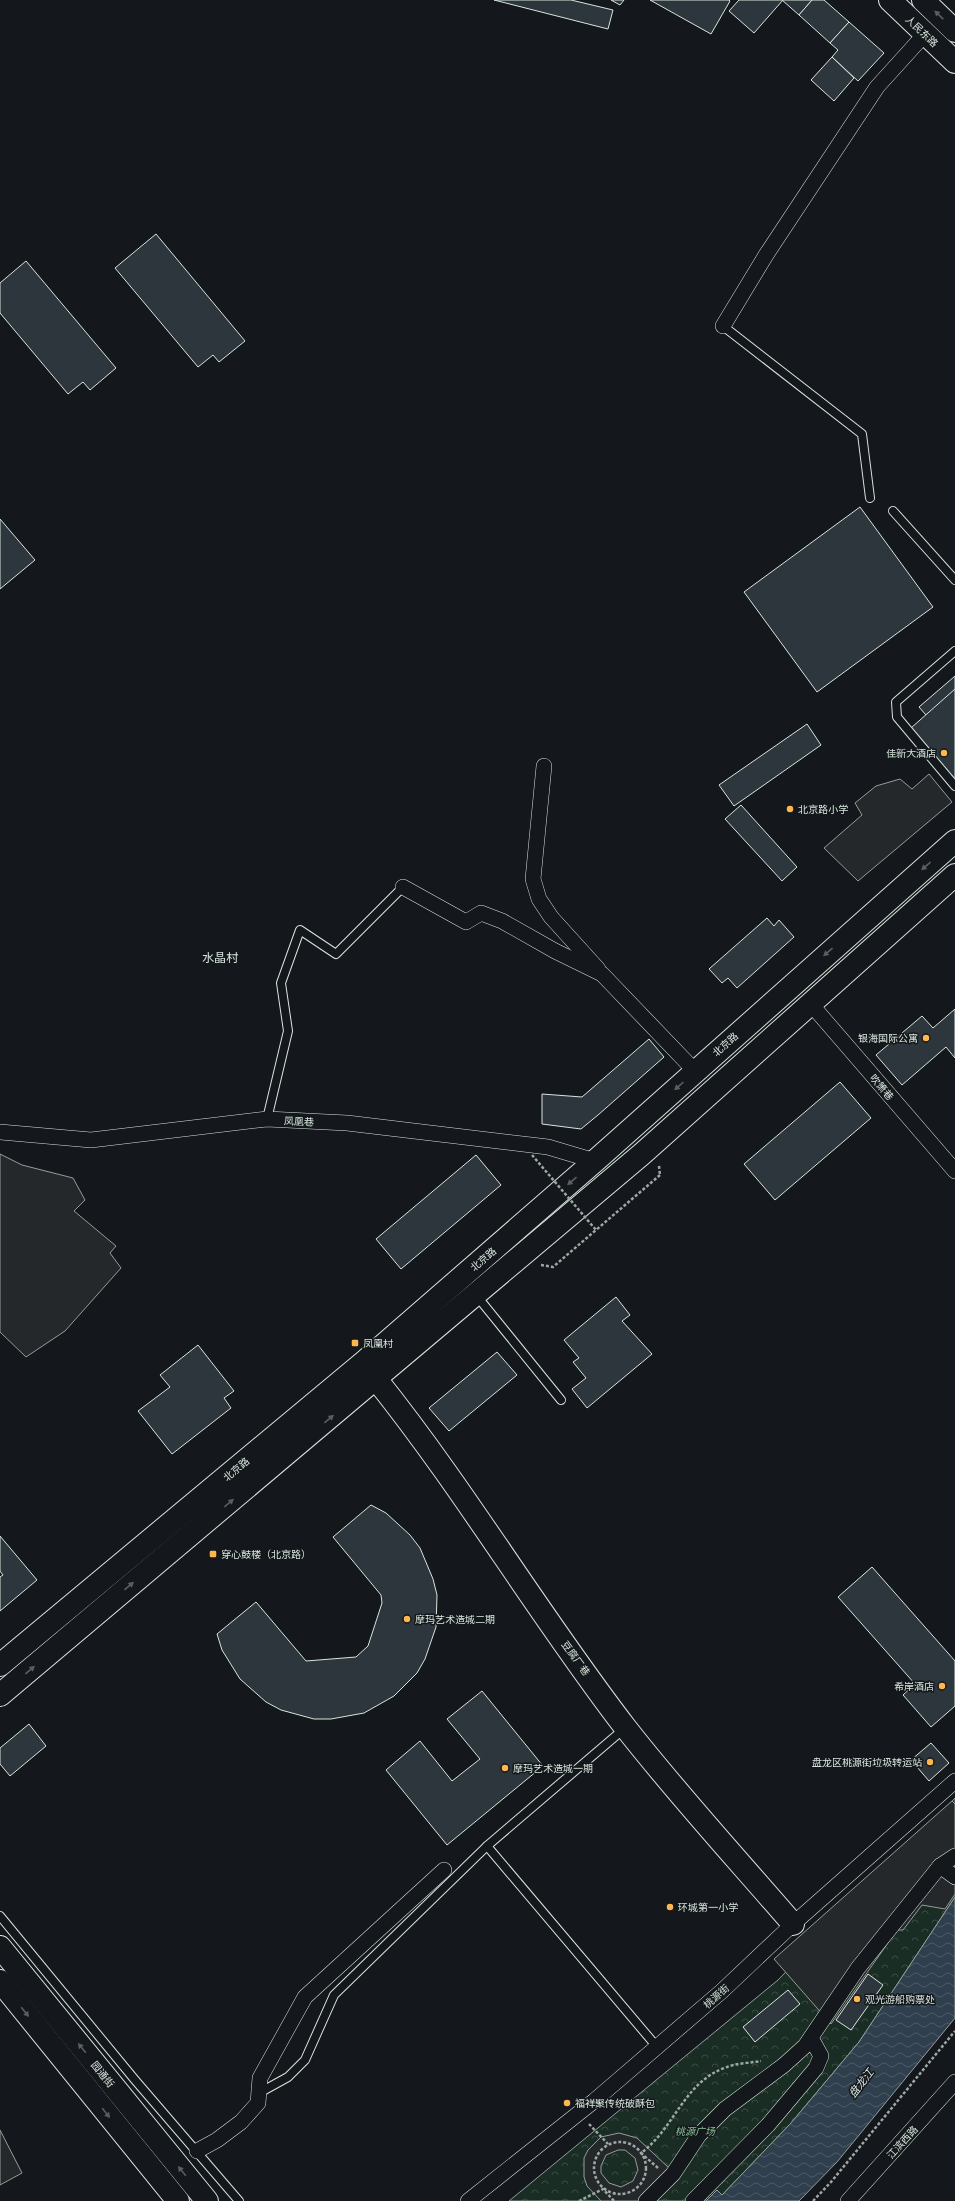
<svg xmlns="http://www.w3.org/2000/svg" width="955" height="2201" viewBox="0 0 955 2201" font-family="'Crimson Pro','Noto Sans SC',serif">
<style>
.forest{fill:url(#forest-crowns);stroke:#939e99}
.parking{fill:#24282b;stroke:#939e99;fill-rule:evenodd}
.water{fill:url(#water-waves);stroke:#939e99}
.building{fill:#2c363c;stroke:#d8e6dc}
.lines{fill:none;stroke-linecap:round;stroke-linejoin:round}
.lane-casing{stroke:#d8e6dc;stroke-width:10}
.street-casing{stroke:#d8e6dc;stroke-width:16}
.secondary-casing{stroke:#d8e6dc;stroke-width:24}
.primary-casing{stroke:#d8e6dc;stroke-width:24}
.path{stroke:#9da8a2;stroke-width:2.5;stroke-dasharray:3 2;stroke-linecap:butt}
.lane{stroke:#14181c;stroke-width:8}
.street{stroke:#14181c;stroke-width:15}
.secondary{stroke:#14181c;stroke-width:22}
.primary{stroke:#14181c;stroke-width:22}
.path-bridge{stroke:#9da8a2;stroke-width:2.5;stroke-dasharray:3 2;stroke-linecap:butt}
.oneway{fill:#59605f}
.poi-dot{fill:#ffb74d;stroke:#14181c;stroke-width:1.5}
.labels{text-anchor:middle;stroke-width:3;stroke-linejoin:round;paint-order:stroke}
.street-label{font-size:10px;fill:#d8e6dc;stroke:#14181c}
.poi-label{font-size:10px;fill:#d8e6dc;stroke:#14181c;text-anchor:start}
.park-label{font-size:10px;font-style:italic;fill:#8ac095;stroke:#14181c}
.water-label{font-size:11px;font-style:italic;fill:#d8e6dc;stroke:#14181c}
.quarter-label{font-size:12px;fill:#d8e6dc;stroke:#14181c}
</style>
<defs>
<pattern id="forest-crowns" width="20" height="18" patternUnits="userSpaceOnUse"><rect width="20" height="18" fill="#1a2d24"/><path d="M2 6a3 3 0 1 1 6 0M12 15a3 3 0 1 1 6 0" fill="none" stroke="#3b4b43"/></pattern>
<pattern id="water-waves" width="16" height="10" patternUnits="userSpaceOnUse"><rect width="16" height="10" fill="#2f3f4d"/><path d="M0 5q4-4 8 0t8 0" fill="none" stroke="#4c5b66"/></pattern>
</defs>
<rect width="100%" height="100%" fill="#14181c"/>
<polygon class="forest" points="955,1798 955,1897 859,2042 791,2123 722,2195 717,2190 706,2201 509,2201 778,1980"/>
<g class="parking">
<polygon points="929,774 952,802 858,881 824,848 862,815 855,803 876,786 900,779 912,789"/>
<polygon points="0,1154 22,1165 73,1178 85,1200 74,1211 116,1246 110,1253 121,1268 65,1331 26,1357 0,1332"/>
<polygon points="952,1801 955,1804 955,1894 945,1909 922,1905 903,1930 897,1930 831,2024 774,1959"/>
<polygon points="0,2130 22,2173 0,2185"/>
<path d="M619 2133 637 2138 670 2169 639 2201H601L587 2186 584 2177V2158L588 2150 601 2137ZM618 2150H625L635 2158 638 2170 633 2181 621 2187 609 2183 601 2173V2166L606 2155Z"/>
</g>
<polygon class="water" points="955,1897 955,2018 837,2162 799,2201 706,2201 717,2190 722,2195 791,2123 859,2042"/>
<g class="building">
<polygon points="494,0 571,0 613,10 608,29"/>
<polygon points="611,0 624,0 620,5"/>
<polygon points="650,0 729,0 730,1 711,34"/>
<polygon points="739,0 783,0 754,33 729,11"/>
<polygon points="782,0 812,0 799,15"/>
<polygon points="812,0 824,0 849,22 830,43 799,15"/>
<polygon points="849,22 884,53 858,81 832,57 838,50 830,43"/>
<polygon points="832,57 854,78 834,101 811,80"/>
<polygon points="156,234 245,341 219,362 213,355 198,367 115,268"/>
<polygon points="26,261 116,368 90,390 83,382 68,394 0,313 0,283"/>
<polygon points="860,507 933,607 817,692 744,592"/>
<polygon points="0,519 35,560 0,589"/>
<polygon points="955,676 955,745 953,746 919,707"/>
<polygon points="955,689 955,779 911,728"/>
<polygon points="807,724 821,745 734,806 719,785"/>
<polygon points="741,805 797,867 782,881 725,819"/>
<polygon points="767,918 774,926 779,920 794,937 737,988 728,978 722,983 709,969"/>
<polygon points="955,1009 955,1058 946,1047 902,1085 876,1055 922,1016 933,1028"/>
<polygon points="649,1039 664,1057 598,1115 581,1129 542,1124 542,1094 582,1097"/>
<polygon points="840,1082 871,1118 775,1200 744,1164"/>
<polygon points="476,1155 501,1185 401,1269 376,1239"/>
<polygon points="616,1297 630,1315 622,1321 652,1354 587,1408 572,1389 586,1378 573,1362 579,1358 564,1340"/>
<polygon points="198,1345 234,1391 224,1398 231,1408 172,1454 138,1411 170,1387 160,1375"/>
<polygon points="497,1352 517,1375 449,1431 429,1408"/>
<polygon points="371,1505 386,1513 410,1535 420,1548 433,1579 437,1595 436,1627 425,1659 417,1673 394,1696 364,1713 331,1719 314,1719 281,1710 266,1702 240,1679 222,1650 217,1634 256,1602 306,1661 356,1657 368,1646 382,1603 381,1595 333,1537"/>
<polygon points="0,1536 37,1580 0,1611 0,1577 3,1575 0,1571"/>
<polygon points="872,1567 955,1661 955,1706 931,1727 903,1695 915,1684 838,1597"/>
<polygon points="482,1691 543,1766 447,1845 386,1770 420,1741 452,1781 480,1759 447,1719"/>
<polygon points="29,1724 46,1746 10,1776 0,1764 0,1748"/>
<polygon points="931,1743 949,1763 929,1781 911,1760"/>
<polygon points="868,1974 883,1985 851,2030 836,2020"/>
<polygon points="788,1990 800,2004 755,2042 743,2027"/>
</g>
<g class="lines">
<g class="lane-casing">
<g id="lane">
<polyline points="723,326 862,434 870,498"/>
<polyline points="893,511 955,580"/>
<polyline points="955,651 896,702 897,717 955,786"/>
<polyline points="267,1119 288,1031 281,983 300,930 336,954 403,887"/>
<polyline points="476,1295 561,1400"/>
<polyline points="487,1846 657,2047"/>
<polyline points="0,1916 135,2080 239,2201"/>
<polyline points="259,2093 288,2077 305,2060 334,1995 487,1846 625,1728"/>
</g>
</g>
<g class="street-casing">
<g id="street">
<polyline points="723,326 766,255 877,87 925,34"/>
<polyline points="544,766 533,879 539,899 551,917 598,969"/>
<polyline points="403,887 466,922 481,913 502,921 555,951 602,974 695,1071"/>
<polyline points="810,1003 955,1171"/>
<polyline points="0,1132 91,1140 267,1119 347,1123 548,1147 595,1161"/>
<polyline points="940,1866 955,1877"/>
<polyline points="197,2151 217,2140 241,2122 258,2103 260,2078 305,1997 444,1870"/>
<polyline points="468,2201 594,2101 722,1991 793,1924 955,1781"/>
<polyline points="646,2201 673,2174 699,2135 725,2109 784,2065 805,2046 858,1968 940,1866 955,1856"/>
<polyline points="693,2201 768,2125 816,2068 821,2056 811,2038"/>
<polyline points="848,2201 955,2082"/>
</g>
</g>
<g class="secondary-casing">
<g id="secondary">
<path d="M376 1379C465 1490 538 1614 625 1727 678 1795 737 1859 793 1924"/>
<polyline points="0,1947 207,2201"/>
<polyline points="0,1981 178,2201"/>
</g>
</g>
<g class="primary-casing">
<g id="primary">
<polyline points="890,0 955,62"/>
<polyline points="923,0 955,31"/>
<polyline points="0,1665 364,1362 595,1161 955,841"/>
<polyline points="0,1695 642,1154 955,875"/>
</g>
</g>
<g class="path">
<polyline points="659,1166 660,1175"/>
<polyline points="541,1265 553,1267 596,1230"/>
<polyline points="589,2124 608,2144"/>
<circle cx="620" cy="2168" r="26"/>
<path d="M658 2168 641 2153C675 2128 684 2081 727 2067 737 2063 750 2063 761 2061"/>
<polyline points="579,2201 603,2189 614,2201"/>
<polyline points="813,2201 831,2182 955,2031"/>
</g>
<use href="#lane" class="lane"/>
<use href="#street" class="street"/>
<use href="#secondary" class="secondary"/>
<use href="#primary" class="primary"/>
<polyline class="path-bridge" points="532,1155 596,1230 660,1175"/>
</g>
<defs><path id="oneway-solid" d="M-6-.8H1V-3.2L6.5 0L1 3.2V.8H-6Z"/></defs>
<g class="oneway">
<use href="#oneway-solid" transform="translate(939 15) rotate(-136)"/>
<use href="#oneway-solid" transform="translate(926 866) rotate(139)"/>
<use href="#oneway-solid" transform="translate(828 952) rotate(139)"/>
<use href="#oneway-solid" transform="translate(679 1086) rotate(138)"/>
<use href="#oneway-solid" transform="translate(572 1181) rotate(139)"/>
<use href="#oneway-solid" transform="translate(329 1419) rotate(-40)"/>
<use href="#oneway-solid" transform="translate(229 1503) rotate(-40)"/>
<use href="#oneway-solid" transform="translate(129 1586) rotate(-40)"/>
<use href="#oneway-solid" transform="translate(30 1670) rotate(-40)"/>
<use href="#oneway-solid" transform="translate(25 2012) rotate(51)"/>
<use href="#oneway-solid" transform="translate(82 2048) rotate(-129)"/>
<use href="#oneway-solid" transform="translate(106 2113) rotate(51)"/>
<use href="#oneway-solid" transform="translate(182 2171) rotate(-129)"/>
</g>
<g class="poi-dot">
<circle cx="944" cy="753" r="4"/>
<circle cx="790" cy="809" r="4"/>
<circle cx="926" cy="1038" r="4"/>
<rect x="351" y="1339" width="8" height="8" rx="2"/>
<rect x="209" y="1550" width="8" height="8" rx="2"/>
<circle cx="407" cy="1619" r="4"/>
<circle cx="942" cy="1686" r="4"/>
<circle cx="930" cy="1762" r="4"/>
<circle cx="505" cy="1768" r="4"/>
<circle cx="670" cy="1907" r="4"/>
<circle cx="857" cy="1999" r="4"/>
<circle cx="567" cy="2103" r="4"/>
</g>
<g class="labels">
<g class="street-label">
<text transform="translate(922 31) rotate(44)" y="4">人民东路</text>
<text transform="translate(725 1044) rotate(-42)" y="4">北京路</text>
<text transform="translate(882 1087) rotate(49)" y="4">吹箫巷</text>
<text transform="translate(299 1121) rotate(3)" y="4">凤凰巷</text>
<text transform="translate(483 1259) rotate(-41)" y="4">北京路</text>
<text transform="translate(236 1469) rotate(-40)" y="4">北京路</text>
<text transform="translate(576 1658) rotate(54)" y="4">豆腐厂巷</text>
<text transform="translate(716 1996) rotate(-42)" y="4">桃源街</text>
<text transform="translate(103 2074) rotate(51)" y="4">园通街</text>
<text transform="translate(902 2142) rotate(-48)" y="4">江滨西路</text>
</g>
<g class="poi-label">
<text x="936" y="757" text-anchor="end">佳新大酒店</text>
<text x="798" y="813">北京路小学</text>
<text x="918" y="1042" text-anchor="end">银海国际公寓</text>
<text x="363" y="1347">凤凰村</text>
<text x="221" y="1558">穿心鼓楼（北京路）</text>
<text x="415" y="1623">摩玛艺术造城二期</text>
<text x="934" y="1690" text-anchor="end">希岸酒店</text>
<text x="922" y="1766" text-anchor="end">盘龙区桃源街垃圾转运站</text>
<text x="513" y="1772">摩玛艺术造城一期</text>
<text x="678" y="1911">环城第一小学</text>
<text x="865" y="2003">观光游船购票处</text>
<text x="575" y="2107">福祥聚传统破酥包</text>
</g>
<g class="park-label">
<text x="695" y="2135">桃源广场</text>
</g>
<g class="water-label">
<text transform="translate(861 2083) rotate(-52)" y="4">盘龙江</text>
</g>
<g class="quarter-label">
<text x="220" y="962">水晶村</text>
</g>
</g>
</svg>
